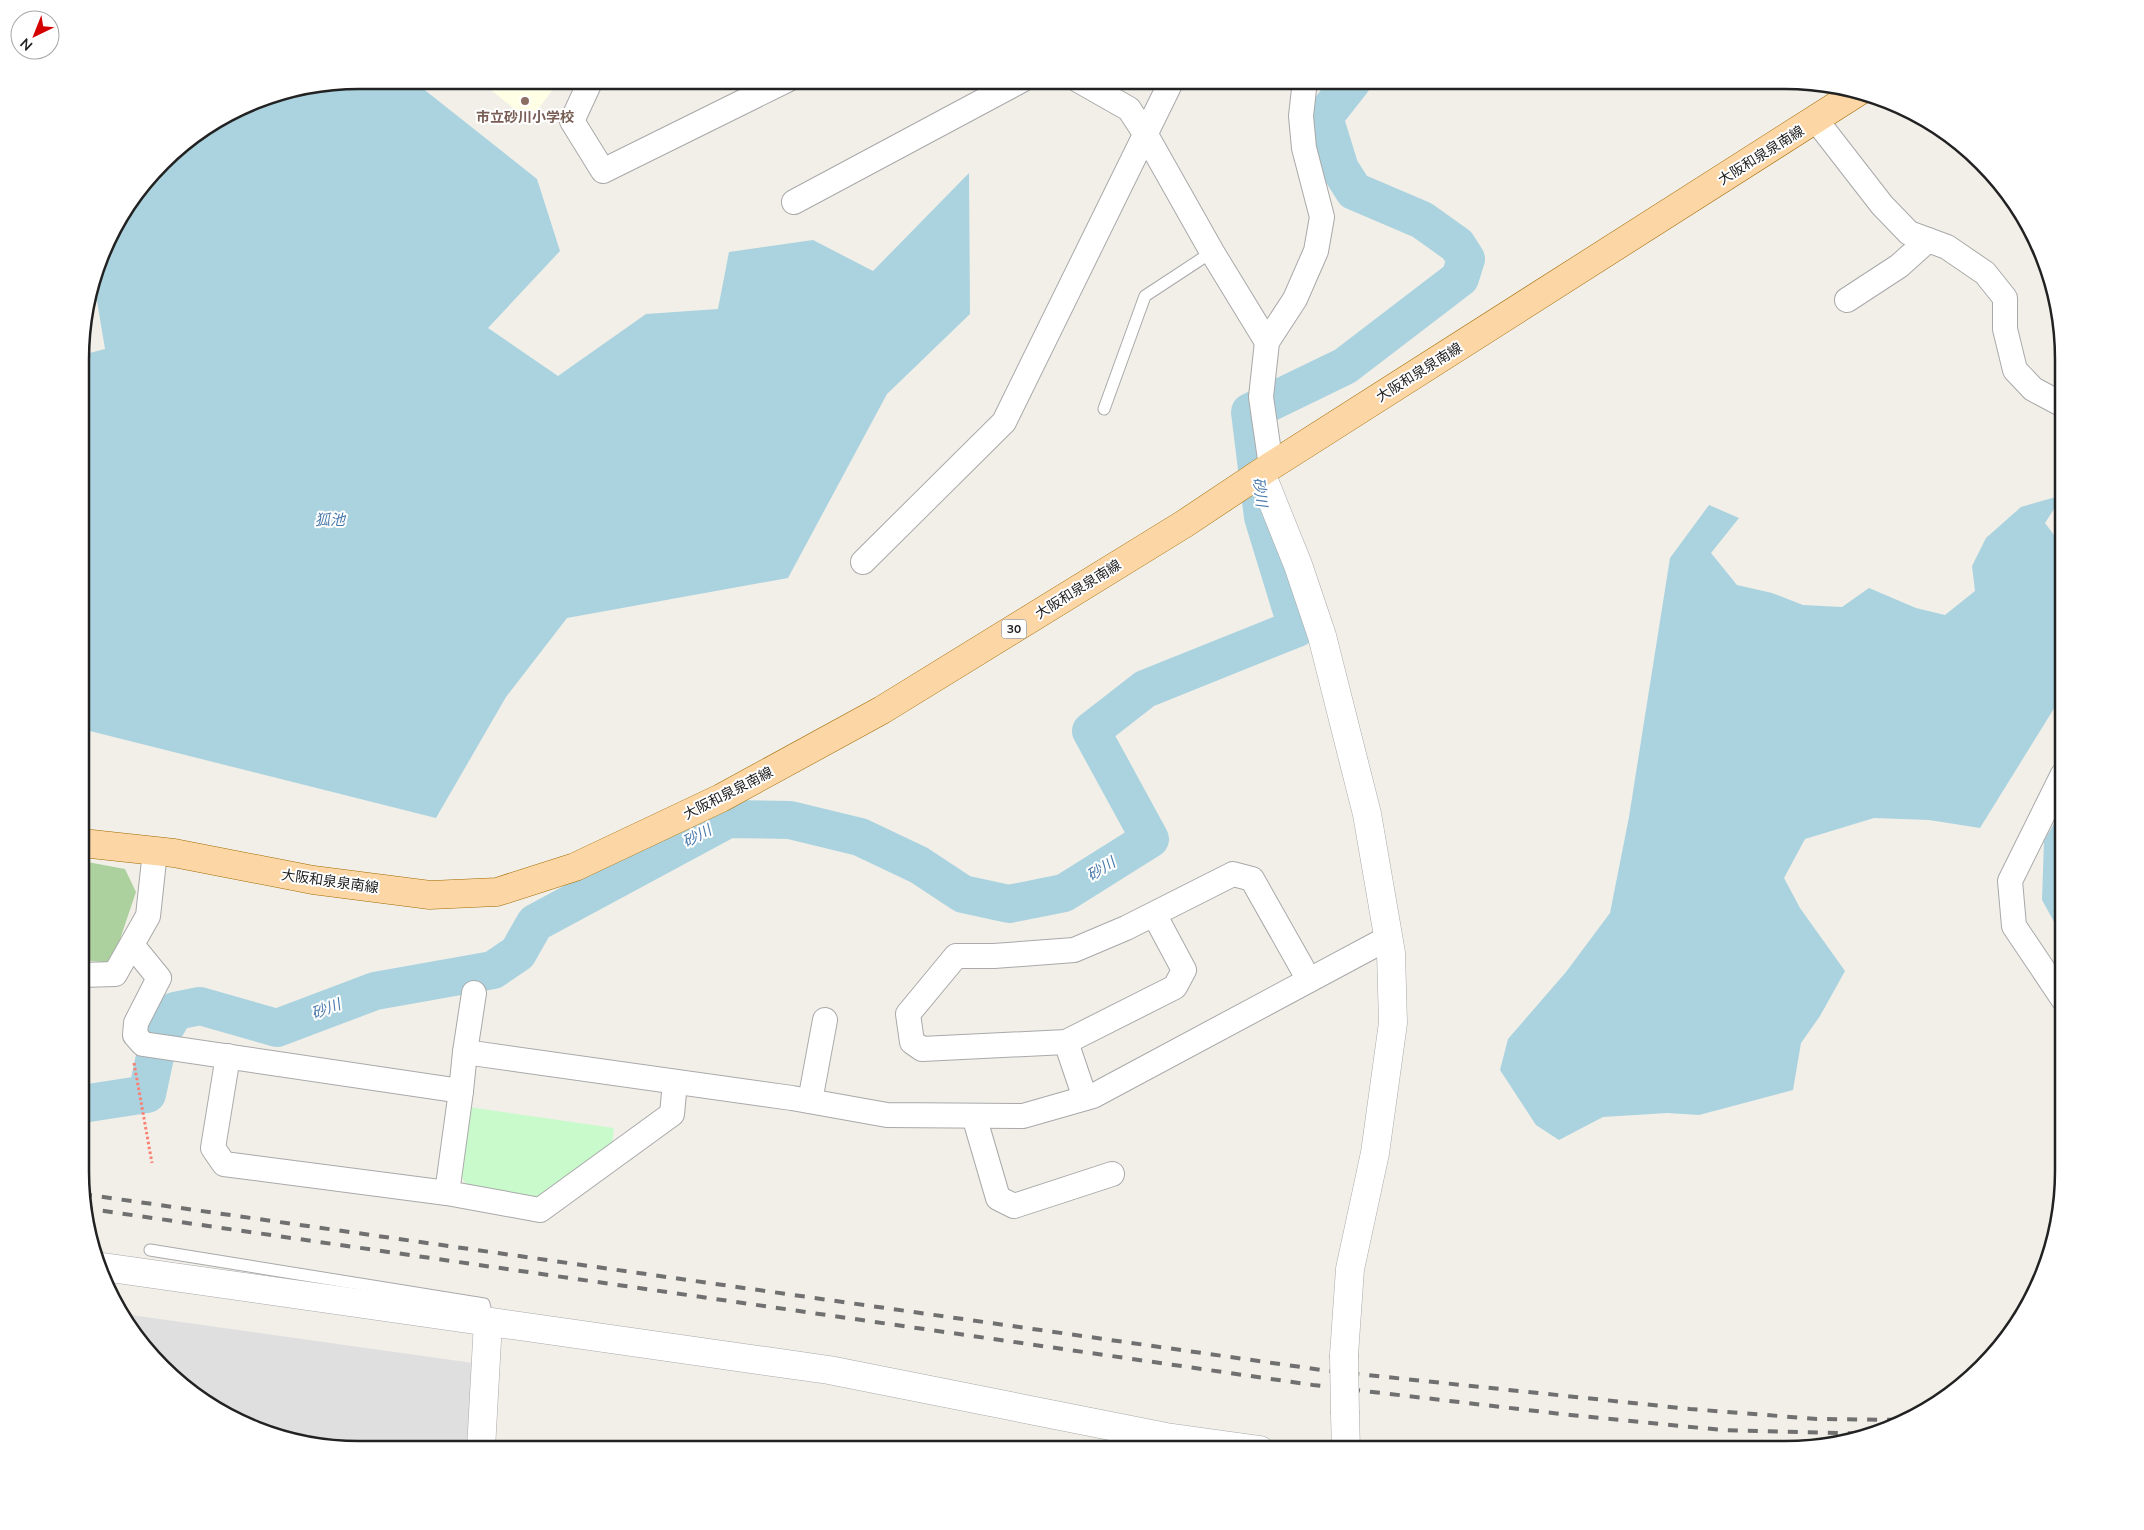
<svg xmlns="http://www.w3.org/2000/svg" width="2144" height="1530" viewBox="0 0 2144 1530" font-family="Mulish,'Noto Sans JP',sans-serif">
<style>
.residential{fill:#e0dfdf}
.education{fill:#ffffe5}
.forest{fill:#add19e}
.park{fill:#c8facc}
.water{fill:#aad3df}
.lines{fill:none;stroke-linecap:round;stroke-linejoin:round}
.river{stroke:#aad3df;stroke-width:38}
.service-casing{stroke:#a9a9a9;stroke-width:13}
.minor-casing{stroke:#a9a9a9;stroke-width:26}
.tertiary-casing{stroke:#a9a9a9;stroke-width:29}
.primary-casing{stroke:#a06b00;stroke-width:29}
.path{stroke:#fa8072;stroke-width:3;stroke-dasharray:2.5 2.5;stroke-linecap:butt}
.service{stroke:#fff;stroke-width:11}
.minor{stroke:#fff;stroke-width:24}
.tertiary{stroke:#fff;stroke-width:28}
.primary{stroke:#fcd6a4;stroke-width:28}
.rail{stroke:#707070;stroke-width:4;stroke-dasharray:10 10;stroke-linecap:butt}
.tertiary-bridge-casing{stroke:#a9a9a9;stroke-width:29;stroke-linecap:butt}
.tertiary-bridge{stroke:#fff;stroke-width:28}
.education-dot{fill:#8d6e63;stroke:#fff;stroke-width:2}
.labels{text-anchor:middle;stroke-width:4;stroke-linejoin:round;paint-order:stroke}
.shield{fill:#fff;stroke:#646464;stroke-width:1}
.shield-label{font-size:12px;font-weight:bold;fill:#222}
.education-label{font-size:14px;font-weight:bold;fill:#785e54;stroke:#fff}
.street-label{font-size:14px;fill:#222;stroke:#fff}
.water-label{font-size:15px;font-style:italic;fill:#4a7aab;stroke:#fff}
.rim{fill:none;stroke:#222;stroke-width:2.5}
</style>
<rect width="100%" height="100%" fill="#f2efe9"/>
<polygon class="residential" points="131,1315 473,1363 470,1449 341,1449 269,1435 189,1392 129,1324"/>
<polygon class="education" points="479,80 560,80 529,121"/>
<polygon class="forest" points="82,861 125,869 136,892 112,963 82,960"/>
<polygon class="park" points="469,1107 614,1128 612,1146 538,1198 468,1187 461,1176"/>
<g class="water">
<polygon points="359,80 412,80 537,179 560,251 488,328 558,376 646,314 718,309 729,252 813,240 873,271 969,173 970,314 887,394 788,578 567,618 506,697 436,818 82,729 82,355 105,349 94,283 109,235 175,149 253,101"/>
<polygon points="2063,495 2045,523 2063,547 2063,694 1980,828 1929,820 1874,818 1805,839 1784,878 1800,908 1845,971 1820,1016 1801,1043 1793,1090 1699,1115 1667,1113 1603,1117 1559,1140 1536,1125 1500,1070 1508,1039 1566,972 1610,913 1629,817 1670,558 1709,505 1739,518 1711,553 1737,585 1772,593 1803,605 1842,607 1869,588 1916,608 1945,615 1975,591 1972,566 1986,538 2021,507"/>
<polygon points="2063,808 2063,938 2042,900 2044,841"/>
</g>
<g class="lines">
<polyline class="river" points="82,1104 147,1094 159,1038 175,1011 200,1006 277,1028 375,991 493,970 518,953 535,923 728,819 790,820 860,837 919,865 963,894 1009,904 1064,893 1150,839 1091,731 1145,689 1297,628 1263,517 1250,412 1345,366 1460,278 1466,259 1457,245 1422,220 1354,191 1340,169 1324,117 1353,80"/>
<g class="service-casing">
<g id="service">
<polyline points="1104,409 1145,296 1212,252"/>
<polyline points="150,1250 484,1304 488,1320"/>
</g>
</g>
<g class="minor-casing">
<g id="minor">
<polyline points="591,80 572,121 603,171 787,80"/>
<polyline points="1078,80 1129,109 1146,135 1212,252 1267,342"/>
<polyline points="1816,120 1882,205 1909,233 1947,247 1985,273 2005,298 2005,329 2015,370 2033,389 2063,405"/>
<polyline points="794,202 1022,80"/>
<polyline points="1847,300 1899,266 1928,240"/>
<polyline points="1271,466 1261,397 1267,342 1295,299 1316,251 1322,217 1304,148 1301,116 1305,80"/>
<polyline points="863,562 1004,422 1172,80"/>
<polyline points="2063,774 2010,881 2014,926 2063,999"/>
<polyline points="1154,914 1184,970 1175,987 1066,1042 922,1049 912,1042 908,1014 956,956 994,956 1074,950 1126,928 1233,874 1252,879 1309,980"/>
<polyline points="132,945 159,978 136,1023 135,1035 143,1044 461,1091 465,1052 792,1098 887,1115 1023,1116 1093,1096 1388,938"/>
<polyline points="82,975 115,974 148,916 155,851"/>
<polyline points="1066,1042 1085,1098"/>
<polyline points="465,1052 474,993"/>
<polyline points="228,1056 213,1148 224,1164 447,1193"/>
<polyline points="461,1091 447,1193 540,1210 672,1114 675,1082"/>
<polyline points="810,1101 825,1020"/>
<polyline points="974,1116 998,1198 1014,1206 1112,1174"/>
</g>
</g>
<g class="tertiary-casing">
<g id="tertiary">
<polyline points="1261,473 1298,565 1322,636 1367,814 1391,953 1393,1023 1375,1153 1350,1269 1344,1355"/>
<polyline points="103,1267 829,1370 1166,1437 1260,1450"/>
<polyline points="1345,1414 1346,1450"/>
<polyline points="481,1449 488,1322"/>
</g>
</g>
<g class="primary-casing">
<polyline id="primary" points="82,843 174,853 313,880 430,895 497,892 575,867 721,798 882,710 1184,524 1271,466 1858,92"/>
</g>
<polyline class="path" points="134,1063 152,1163"/>
<use href="#service" class="service"/>
<use href="#minor" class="minor"/>
<use href="#tertiary" class="tertiary"/>
<use href="#primary" class="primary"/>
<g class="rail">
<polyline points="82,1194 1329,1371 1690,1409 1817,1419 1911,1420"/>
<polyline points="83,1208 1313,1385 1570,1415 1722,1430 1875,1434"/>
</g>
<g class="tertiary-bridge-casing">
<polyline id="tertiary-bridge" points="1344,1355 1345,1414"/>
</g>
<use href="#tertiary-bridge" class="tertiary-bridge"/>
</g>
<circle class="education-dot" cx="525" cy="101" r="5"/>
<g class="labels">
<rect class="shield" x="1001.5" y="619.5" width="25" height="19" rx="4"/>
<g class="shield-label">
<text x="1014" y="633">30</text>
</g>
<g class="education-label">
<text x="525" y="122">市立砂川小学校</text>
</g>
<g class="street-label">
<text transform="translate(1761 155) rotate(-32)" y="5">大阪和泉泉南線</text>
<text transform="translate(1419 372) rotate(-32)" y="5">大阪和泉泉南線</text>
<text transform="translate(1078 589) rotate(-32)" y="5">大阪和泉泉南線</text>
<text transform="translate(728 793) rotate(-27)" y="5">大阪和泉泉南線</text>
<text transform="translate(330 881) rotate(8)" y="5">大阪和泉泉南線</text>
</g>
<g class="water-label">
<text transform="translate(1260 492) rotate(83)" y="5">砂川</text>
<text x="330" y="525">狐池</text>
<text transform="translate(697 836) rotate(-28)" y="5">砂川</text>
<text transform="translate(1101 869) rotate(-32)" y="5">砂川</text>
<text transform="translate(326 1009) rotate(-21)" y="5">砂川</text>
</g>
</g>
<path d="M0 0H2144V1530H0ZM359 89H1785A270 270 0 0 1 2055 359V1171A270 270 0 0 1 1785 1441H359A270 270 0 0 1 89 1171V359A270 270 0 0 1 359 89Z" fill="#fff" fill-rule="evenodd"/>
<path class="rim" d="M359 89H1785A270 270 0 0 1 2055 359V1171A270 270 0 0 1 1785 1441H359A270 270 0 0 1 89 1171V359A270 270 0 0 1 359 89Z"/>
<g transform="translate(35 35) rotate(223)"><circle r="24" fill="#ffffff" stroke="#a7a7a7"/>
<path d="M0-4L9 19L0 12L-9 19Z" fill="#d40000"/>
<text y="-8" font-size="14" font-weight="bold" text-anchor="middle" fill="#222222">N</text>
</g>
</svg>
